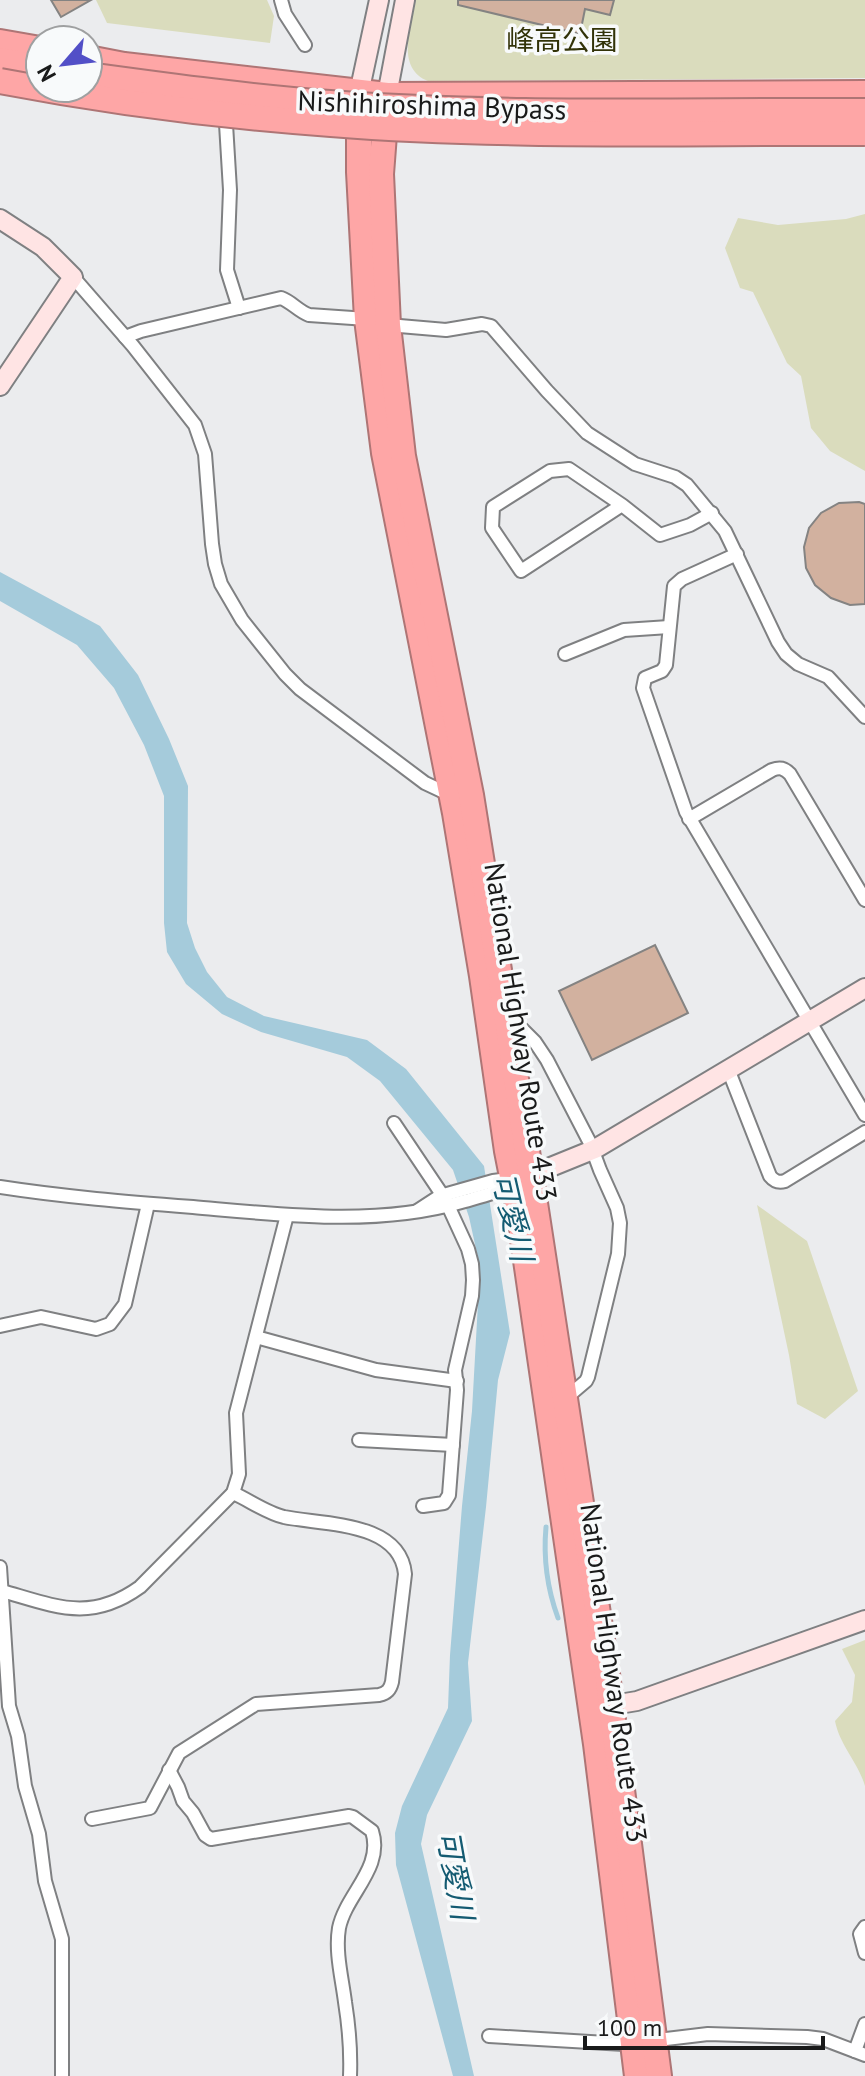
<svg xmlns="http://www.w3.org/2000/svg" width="865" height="2076" viewBox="0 0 865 2076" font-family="'PT Sans','Noto Sans JP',sans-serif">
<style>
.green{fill:#dadcbd}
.water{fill:#a5cbdb}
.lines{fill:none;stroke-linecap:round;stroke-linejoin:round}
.stream{stroke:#a5cbdb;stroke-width:5}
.building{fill:#d2b19f;stroke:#848382;stroke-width:2}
.street-casing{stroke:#7f8082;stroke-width:16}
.secondary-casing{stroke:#7f8082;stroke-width:22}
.highway-casing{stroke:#ae7575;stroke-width:28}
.street{stroke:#fff;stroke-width:12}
.secondary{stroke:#ffe4e4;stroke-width:18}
.highway{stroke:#fea6a6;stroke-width:24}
.highway-bridge-casing{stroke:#ae7575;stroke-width:28;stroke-linecap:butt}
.highway-bridge{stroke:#fea6a6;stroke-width:24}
.labels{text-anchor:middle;stroke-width:7;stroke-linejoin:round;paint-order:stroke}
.park-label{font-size:28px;fill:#323308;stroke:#f8fafb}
.street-label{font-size:28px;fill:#191a1a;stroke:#f8fafb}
.water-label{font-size:30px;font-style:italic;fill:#145b72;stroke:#f8fafb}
</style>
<rect width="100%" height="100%" fill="#ebecee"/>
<g class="green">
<polygon points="96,0 267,0 274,16 270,43 107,23"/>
<path d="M416 0H865V78L428 81C395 68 411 26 416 0Z"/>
<polygon points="865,214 865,471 830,451 811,428 801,376 787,363 753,292 740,288 725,248 738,218 778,225 846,219"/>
<polygon points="757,1205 807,1241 858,1391 825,1419 797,1404 789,1355"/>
<path d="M865 1640V1786C858 1762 840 1746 835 1721L852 1702 855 1675 842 1649Z"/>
</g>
<polygon class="water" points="0,572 100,626 138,675 169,739 188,786 187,923 195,948 207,972 227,997 264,1016 367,1040 406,1069 484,1166 510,1333 498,1380 486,1507 468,1663 472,1721 427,1815 421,1844 474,2076 453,2076 396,1865 395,1833 402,1806 448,1708 450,1655 462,1506 472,1411 480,1267 469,1217 453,1170 380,1081 347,1057 261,1032 222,1014 186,984 167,952 164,923 164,796 144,745 114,688 77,645 0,601"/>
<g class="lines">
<path class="stream" d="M546 1527C543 1560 547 1588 558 1618"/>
</g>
<g class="building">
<polygon points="51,0 91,0 61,17"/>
<polygon points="458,0 614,0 610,15 585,9 580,34 458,5"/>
<polygon points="859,502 865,504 865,604 850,605 831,598 815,585 806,568 804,547 809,528 821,513 839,503"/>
<polygon points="655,945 688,1013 592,1060 559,991"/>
</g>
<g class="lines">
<g class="street-casing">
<g id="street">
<polyline points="281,0 285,14 305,45"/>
<polyline points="226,124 230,190 227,270 239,308"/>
<polyline points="73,277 133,346 195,425 205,454 212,544 215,564 221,584 242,620 285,674 300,689 425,783 442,791 452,793"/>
<polyline points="388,325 446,330 482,324 491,326 547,391 587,433 635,464 675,477 687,485 725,531 778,642 786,654 798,664 828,677 865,717"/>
<path d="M125 337 141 331 281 298C292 302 298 311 309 315L367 319"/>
<polyline points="622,505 521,571 492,528 493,507 550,471 569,469 622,505 660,535 690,525 712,513"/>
<polyline points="737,554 682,579 674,586 666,665 662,671 645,678 643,688 686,812 865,1115"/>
<polyline points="565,654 624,630 669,627"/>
<path d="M689 819 772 770C780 767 784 768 790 774L865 900"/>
<polyline points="509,1016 535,1042 547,1060 590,1143 600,1170 617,1208 620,1223 618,1254 588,1377 586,1381 566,1398"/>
<path d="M728 1069 770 1176C774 1181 778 1183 785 1181L865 1132"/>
<polyline points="394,1123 445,1199 468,1249 472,1264 473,1280 472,1296 455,1370 457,1390 449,1495 444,1503 423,1506"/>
<path d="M0 1187C64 1197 128 1202 193 1207 283 1215 377 1227 465 1201 483 1196 500 1192 516 1182"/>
<polyline points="417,1211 440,1196 493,1181 516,1178"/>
<polyline points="0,1326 41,1317 96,1329 110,1324 125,1304 148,1204"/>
<polyline points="256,1337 376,1370 457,1381"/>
<polyline points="359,1440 453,1445"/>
<polyline points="0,1567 9,1706 18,1736 25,1786 39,1834 45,1881 62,1939 62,2076"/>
<path d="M2 1591C55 1606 90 1623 140 1587L233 1493 239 1474 236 1413 287 1215"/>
<path d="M169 1770 178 1787 183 1801 193 1813 205 1835 211 1839 349 1816 353 1817 372 1831C384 1868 346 1894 339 1928 335 1952 342 1978 345 2002 349 2027 351 2051 350 2076"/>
<path d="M92 1819 150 1808 179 1753 256 1704 379 1695C387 1693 390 1690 392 1682L405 1574C400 1521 323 1525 284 1517 267 1513 249 1500 233 1493"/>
<polyline points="865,1927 860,1934 865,1953"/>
<polyline points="489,2036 624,2044 708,2034 807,2037 823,2039 865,2055"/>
<polyline points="855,2051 865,2024"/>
</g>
</g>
<g class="secondary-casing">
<g id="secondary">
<polyline points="359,93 379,0"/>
<polyline points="387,95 405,0"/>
<polyline points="0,219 43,247 73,277 0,386"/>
<polyline points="531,1175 595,1149 865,988"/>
<polyline points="601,1707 637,1701 865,1620"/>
</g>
</g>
<g class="highway-casing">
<g id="highway">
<polyline points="0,42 40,49"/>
<polyline points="88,58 124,65 387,95 865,93"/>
<polyline points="0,60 40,67"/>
<polyline points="359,108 359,172 367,319 384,453 455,813 482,976 507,1151 519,1212 596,1744 637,2076"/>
<polyline points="386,108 381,174 388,325 403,456 471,795 506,1014 606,1666 659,2076"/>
</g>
</g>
<use href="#street" class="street"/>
<use href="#secondary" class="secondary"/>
<use href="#highway" class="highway"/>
<g class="highway-bridge-casing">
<g id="highway-bridge">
<path d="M88 75C169 86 249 97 330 103 507 116 687 110 865 111"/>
<path d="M0 81C109 102 220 116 331 124 508 138 687 132 865 133"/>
</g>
</g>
<use href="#highway-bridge" class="highway-bridge"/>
</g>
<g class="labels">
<g class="park-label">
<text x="562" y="50">峰高公園</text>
</g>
<g class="street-label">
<text transform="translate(432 105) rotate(2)" y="10">Nishihiroshima Bypass</text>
<text transform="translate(521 1032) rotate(81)" y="10">National Highway Route 433</text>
<text transform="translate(614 1673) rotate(82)" y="10">National Highway Route 433</text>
</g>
<g class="water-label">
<text transform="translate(512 1217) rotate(77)" y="10">可愛川</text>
<text transform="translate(455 1875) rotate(80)" y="10">可愛川</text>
</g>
</g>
<g transform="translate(64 64) rotate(242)"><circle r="38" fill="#f8fafb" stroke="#9fa0a1" stroke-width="2"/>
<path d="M0-6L14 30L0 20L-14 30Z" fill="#524fc7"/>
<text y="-12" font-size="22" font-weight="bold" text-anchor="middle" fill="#191a1a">N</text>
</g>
<path d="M585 2036v12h238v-12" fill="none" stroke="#191a1a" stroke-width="4"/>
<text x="597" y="2036" font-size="24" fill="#191a1a" stroke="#f8fafb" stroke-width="6" paint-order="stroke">100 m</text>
</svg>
